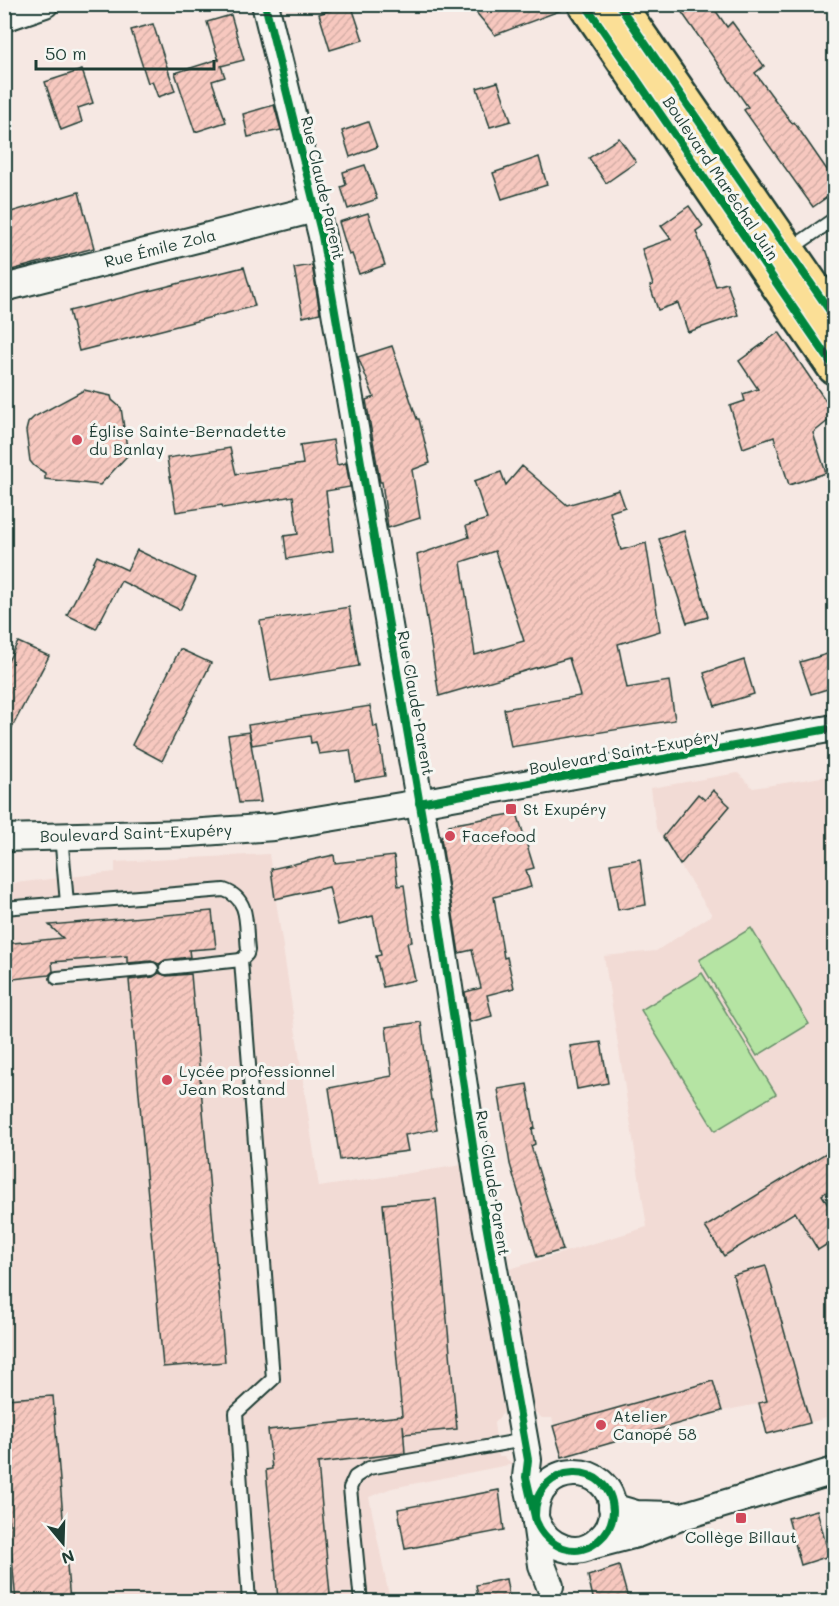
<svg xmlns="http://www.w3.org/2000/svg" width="839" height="1606" viewBox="0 0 839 1606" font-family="Mali,sans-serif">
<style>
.built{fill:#f2dbd5}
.green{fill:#b5e4a3;stroke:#6a906c;stroke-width:1.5}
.building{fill:url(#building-hatch);stroke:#1f3d34;stroke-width:1.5;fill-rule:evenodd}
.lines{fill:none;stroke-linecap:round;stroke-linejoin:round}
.lane-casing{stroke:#1f3d34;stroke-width:16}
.street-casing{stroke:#1f3d34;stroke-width:30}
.primary-casing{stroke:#1f3d34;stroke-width:38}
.lane{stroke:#f6f6f2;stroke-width:12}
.street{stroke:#f6f6f2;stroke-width:26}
.primary{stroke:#fbdf96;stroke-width:33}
.cycleway-casing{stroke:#f6f6f2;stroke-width:11}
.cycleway{stroke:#00873e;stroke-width:8}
.poi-dot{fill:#d1495b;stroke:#f6f6f2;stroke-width:2}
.labels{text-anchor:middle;stroke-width:6;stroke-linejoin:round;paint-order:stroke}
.street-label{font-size:16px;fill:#1f3d34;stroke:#f6f6f2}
.poi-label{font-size:16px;fill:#1f3d34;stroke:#f6f6f2;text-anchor:start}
</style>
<defs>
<pattern id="building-hatch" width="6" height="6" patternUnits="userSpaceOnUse" patternTransform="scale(1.5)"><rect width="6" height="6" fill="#f7c8bf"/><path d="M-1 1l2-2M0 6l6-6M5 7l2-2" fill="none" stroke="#d3ada5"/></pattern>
</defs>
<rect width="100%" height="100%" fill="#f6e8e3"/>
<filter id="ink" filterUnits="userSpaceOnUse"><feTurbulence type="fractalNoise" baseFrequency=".0167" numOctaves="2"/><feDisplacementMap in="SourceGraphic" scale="12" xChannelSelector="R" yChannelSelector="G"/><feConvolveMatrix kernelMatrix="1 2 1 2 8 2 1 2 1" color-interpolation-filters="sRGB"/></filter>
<g filter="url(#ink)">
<g class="built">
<polygon points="738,773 753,788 834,775 834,1416 767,1434 758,1404 722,1411 562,1457 552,1418 542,1418 533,1410 510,1269 647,1227 604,956 656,951 712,915 656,828 651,788"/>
<polygon points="269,854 319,1187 462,1165 504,1412 494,1423 497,1445 499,1457 504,1457 513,1464 392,1488 369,1497 390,1601 5,1602 5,884 115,872 115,862"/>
</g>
<g class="green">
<polygon points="751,928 809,1024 757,1056 699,960"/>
<polygon points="702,973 776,1094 715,1131 641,1010"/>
</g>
<g class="building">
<polygon points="347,4 351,4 363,40 330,50 319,14"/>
<polygon points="469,4 566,4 567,8 495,35"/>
<polygon points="676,4 711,4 727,27 732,22 764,66 755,73 792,123 794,122 834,180 834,192 813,207 744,110 748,107"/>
<polygon points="231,15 244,60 221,66 225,77 212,81 226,122 195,132 175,73 219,59 219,61 207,22"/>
<polygon points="153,24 175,91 158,97 152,81 148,83 131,30"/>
<polygon points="82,70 93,103 78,108 82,122 61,130 45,82"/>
<polygon points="498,82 511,121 490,127 477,88"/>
<polygon points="274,105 281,130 248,137 243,114"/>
<polygon points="368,122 377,147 350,157 342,131"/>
<polygon points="619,138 636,162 606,183 589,158"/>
<polygon points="539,157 547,185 502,199 493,173"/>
<polygon points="365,165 377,199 348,209 341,187 346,185 343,172"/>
<polygon points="79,192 94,248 4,272 4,214"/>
<polygon points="689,206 703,226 696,231 716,286 727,283 738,315 688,332 678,303 658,310 650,286 653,285 642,249 671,239 661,226"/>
<polygon points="368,213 385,265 359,274 352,254 349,255 339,222"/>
<polygon points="312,265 320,313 303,317 294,268"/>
<polygon points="244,267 255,306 79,351 69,311"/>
<polygon points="779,332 834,413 834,416 813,433 826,473 789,485 774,437 743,448 730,406 745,401 743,394 758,389 739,361"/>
<polygon points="392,346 417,419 419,419 430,463 412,470 420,518 388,528 382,482 380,482 366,400 374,397 358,357"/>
<polygon points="84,390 111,396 112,400 121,408 127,448 127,456 100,485 45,479 45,473 34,466 30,461 26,431 28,423 34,417"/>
<polygon points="333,440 337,465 346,463 350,487 326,491 333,551 287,559 284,536 298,534 293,496 223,508 222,505 176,512 167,458 230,448 236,474 303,464 300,445"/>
<path d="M522 466 567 505 619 490 625 507 610 512 621 550 646 543 660 631 618 644 627 688 669 681 675 720 511 747 504 709 580 696 569 658 439 696 417 555 469 537 466 526 487 519 474 481 501 472 506 485ZM495 551 524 641 475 655 461 562Z"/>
<polygon points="684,531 708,617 687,623 659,539"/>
<polygon points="137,550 196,578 180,610 121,581 96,629 67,615 97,556 127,570"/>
<polygon points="349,607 359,666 271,681 260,621"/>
<polygon points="18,642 49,656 4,743 4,669"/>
<polygon points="180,649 211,663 162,761 132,745"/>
<polygon points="834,652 834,687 811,694 800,662"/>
<polygon points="744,660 754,694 715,706 704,673"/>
<polygon points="370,706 374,727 377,726 385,776 355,781 350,750 319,754 316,742 311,743 310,736 252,745 248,725"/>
<polygon points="249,732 261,802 239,803 228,735"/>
<polygon points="713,790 730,806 680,865 663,837 698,794 705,800"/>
<polygon points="517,813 534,868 526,870 531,887 494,897 504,958 507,957 514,988 487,995 492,1016 470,1022 465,992 481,988 472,950 459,953 441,838 449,825"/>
<polygon points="334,855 335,863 394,856 398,886 404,885 412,942 407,943 415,980 383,987 376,956 381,955 373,916 338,925 329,887 275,899 271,869"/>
<polygon points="640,859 646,905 618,910 610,864"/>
<polygon points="212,911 216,948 189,950 190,957 165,960 159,964 151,961 127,963 127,956 52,962 53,971 49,975 4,980 4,944 63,938 49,925"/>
<polygon points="159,973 167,976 191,974 225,1362 163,1367 129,980 153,977"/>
<polygon points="421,1022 431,1100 432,1100 437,1129 405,1135 408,1151 340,1160 329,1088 392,1076 386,1027"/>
<polygon points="601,1042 608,1083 577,1089 570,1046"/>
<polygon points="527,1084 535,1128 532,1129 535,1144 531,1146 563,1250 537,1257 510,1164 498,1089"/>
<polygon points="834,1148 834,1187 822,1195 834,1215 834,1240 818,1250 795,1212 724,1256 705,1227"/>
<polygon points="436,1199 457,1429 404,1434 403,1425 405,1453 318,1463 330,1594 278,1599 266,1470 272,1469 268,1430 402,1416 383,1204"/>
<polygon points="766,1266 810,1423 767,1434 759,1403 767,1401 733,1275"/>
<polygon points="713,1381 722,1411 562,1457 553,1426"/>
<polygon points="53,1396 70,1602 16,1602 4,1472 4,1399"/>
<polygon points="499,1490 504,1530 405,1549 398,1509"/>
<polygon points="817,1510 829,1556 801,1565 788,1518"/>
<polygon points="619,1566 629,1602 594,1602 588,1576"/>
<polygon points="506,1579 510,1602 479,1602 476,1585"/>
</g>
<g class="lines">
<g class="lane-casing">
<g id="lane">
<polyline points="789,250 834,219"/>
<polyline points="61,835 67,903"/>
<path d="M4 908 224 890C251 899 245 926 248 950L247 954 241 960 273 1379 236 1413 249 1602"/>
<polyline points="166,968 241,960"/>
<polyline points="57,978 152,969"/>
<polyline points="361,1602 350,1488 355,1477 369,1468 524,1440"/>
</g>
</g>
<g class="street-casing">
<g id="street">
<path d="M265 4 322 236 432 875 478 1179 528 1460 526 1477 536 1521C546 1547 578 1561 600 1539 608 1532 613 1522 613 1511 612 1459 534 1460 535 1516"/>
<polyline points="4,18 45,4"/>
<polyline points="4,288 315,209"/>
<polyline points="4,838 189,833 274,827 419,803 834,728"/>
<polyline points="612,1507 636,1514 673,1515"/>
<polyline points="536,1522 542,1565 550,1586"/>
<polyline points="591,1546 637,1534 683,1516 834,1471"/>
</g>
</g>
<g class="primary-casing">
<g id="primary">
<polyline points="585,4 834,367"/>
<polyline points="618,4 834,317"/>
</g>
</g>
<use href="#lane" class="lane"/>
<use href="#street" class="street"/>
<use href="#primary" class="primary"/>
<g class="cycleway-casing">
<g id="cycleway">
<path d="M265 4 322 236 432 875 478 1179 528 1460 526 1477 536 1521C546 1547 578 1561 600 1539 608 1532 613 1522 613 1511 612 1459 534 1460 535 1516"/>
<polyline points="585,4 834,367"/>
<polyline points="618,4 834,317"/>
<polyline points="419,803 834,728"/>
</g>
</g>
<use href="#cycleway" class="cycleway"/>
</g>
</g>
<g class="poi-dot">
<circle cx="77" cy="440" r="6"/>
<rect x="505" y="803" width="12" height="12" rx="3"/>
<circle cx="450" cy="836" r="6"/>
<circle cx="167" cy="1080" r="6"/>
<circle cx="601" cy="1425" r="6"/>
<rect x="735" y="1512" width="12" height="12" rx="3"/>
</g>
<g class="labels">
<g class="street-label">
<text transform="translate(721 178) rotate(56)" y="6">Boulevard Maréchal Juin</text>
<text transform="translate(323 188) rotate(77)" y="6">Rue Claude Parent</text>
<text transform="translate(160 248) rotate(-14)" y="6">Rue Émile Zola</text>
<text transform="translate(416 703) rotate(80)" y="6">Rue Claude Parent</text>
<text transform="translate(624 752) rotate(-10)" y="6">Boulevard Saint-Exupéry</text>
<text transform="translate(136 833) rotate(-2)" y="6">Boulevard Saint-Exupéry</text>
<text transform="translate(493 1183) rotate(81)" y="6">Rue Claude Parent</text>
</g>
<g class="poi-label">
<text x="89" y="437">Église Sainte-Bernadette<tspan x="89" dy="18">du Banlay</tspan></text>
<text x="523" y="815">St Exupéry</text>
<text x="462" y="842">Facefood</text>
<text x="179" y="1077">Lycée professionnel<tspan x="179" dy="18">Jean Rostand</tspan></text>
<text x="613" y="1422">Atelier<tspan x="613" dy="18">Canopé 58</tspan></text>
<text x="741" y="1543" text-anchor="middle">Collège Billaut</text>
</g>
</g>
<rect width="839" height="1606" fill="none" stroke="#f6f6f2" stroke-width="24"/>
<rect x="12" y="12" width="815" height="1582" fill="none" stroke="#1f3d34" stroke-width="2" filter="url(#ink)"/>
<g transform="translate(63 1543) rotate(161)" stroke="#f6f6f2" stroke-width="4.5" paint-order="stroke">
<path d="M0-4.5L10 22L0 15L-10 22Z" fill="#1f3d34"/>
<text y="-9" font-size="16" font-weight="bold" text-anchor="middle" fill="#1f3d34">N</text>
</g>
<path d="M36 60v9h178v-9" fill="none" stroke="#1f3d34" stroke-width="3"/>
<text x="45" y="60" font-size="18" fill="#1f3d34" stroke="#f6f6f2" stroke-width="4.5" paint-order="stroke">50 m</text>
</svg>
